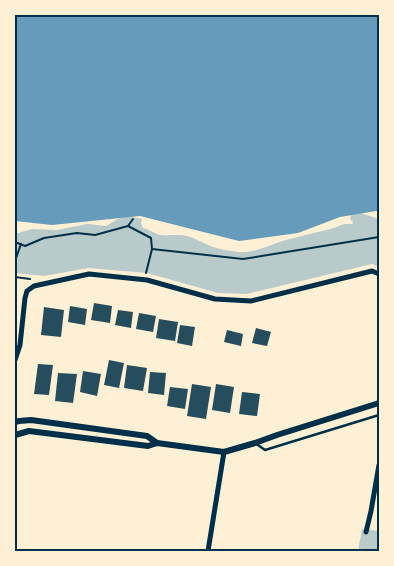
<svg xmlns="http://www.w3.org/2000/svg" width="394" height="566" viewBox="0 0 394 566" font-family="Quicksand,sans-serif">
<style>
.green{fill:#b9caca}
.water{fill:#669bbc}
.building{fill:#264d5e}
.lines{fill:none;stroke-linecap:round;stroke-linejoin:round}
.path{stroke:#003049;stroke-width:2}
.service{stroke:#003049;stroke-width:2.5}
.minor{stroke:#003049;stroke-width:5}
.tertiary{stroke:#003049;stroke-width:6}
.neatline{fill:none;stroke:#003049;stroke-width:2}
</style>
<rect width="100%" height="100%" fill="#fdf0d5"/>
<g class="green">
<path d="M360 213 379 219V267L372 264 247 294 218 293 147 273 88 268 44 276 15 273V234L32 229 57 230 87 224 106 226 118 219 131 215 132 217 142 219 141 223 143 228C150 229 154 234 161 235 170 236 178 234 187 236 195 238 201 242 208 245 217 249 236 253 246 252 260 250 273 244 286 240 300 236 316 233 330 229 335 228 340 225 345 224 347 224 350 224 352 224L353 222 350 219 351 215Z"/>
<polygon points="362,529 379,531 379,551 358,551"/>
</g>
<polygon class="water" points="15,15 379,15 379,212 376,211 340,217 298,233 239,241 140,216 52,225 15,221"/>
<g class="building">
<polygon points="94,303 112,306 110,323 91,320"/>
<polygon points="70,306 87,309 85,325 68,322"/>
<polygon points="44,307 64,310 61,337 41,335"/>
<polygon points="118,310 133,312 131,328 115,325"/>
<polygon points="139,313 156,316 153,332 136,329"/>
<polygon points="159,319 178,322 175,341 156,338"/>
<polygon points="180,325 195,327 192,346 177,343"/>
<polygon points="256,328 271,332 267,346 252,343"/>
<polygon points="227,330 243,334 241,346 224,342"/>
<polygon points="109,360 124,363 119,388 104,385"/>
<polygon points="38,364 53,365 49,395 34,394"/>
<polygon points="127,365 147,368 143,391 124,388"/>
<polygon points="83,371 101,374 97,396 80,392"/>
<polygon points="150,372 166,373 164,395 148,393"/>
<polygon points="58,373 77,374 73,403 55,401"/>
<polygon points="192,384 211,387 206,419 187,416"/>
<polygon points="216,384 234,387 230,413 212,410"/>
<polygon points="170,387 188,389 185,409 167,406"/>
<polygon points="242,392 260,394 257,416 239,414"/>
</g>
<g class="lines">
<g class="path">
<polyline points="128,226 133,219"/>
<polyline points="15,242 25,246 44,238 77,233 95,235 128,226 151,238 152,249 243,259 379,237"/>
<polyline points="15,261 21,244"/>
<polyline points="146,273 152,249"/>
<polyline points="15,277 30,279"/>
</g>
<polyline class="service" points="255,443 265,450 379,415"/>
<g class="minor">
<polyline points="15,360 20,345 25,298 27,291 34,286 89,274 147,280 215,299 251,301 372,271 379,274"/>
<polyline points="366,532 371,511 379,465"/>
<polyline points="208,551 224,452"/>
</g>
<g class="tertiary">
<polyline points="15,422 19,421 31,420 147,436 157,443"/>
<polyline points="15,435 29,431 148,446 157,443 224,452 255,443 277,435 379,403"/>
</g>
</g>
<rect width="394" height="566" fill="none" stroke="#fdf0d5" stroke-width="32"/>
<rect x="16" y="16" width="362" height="534" class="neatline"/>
</svg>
